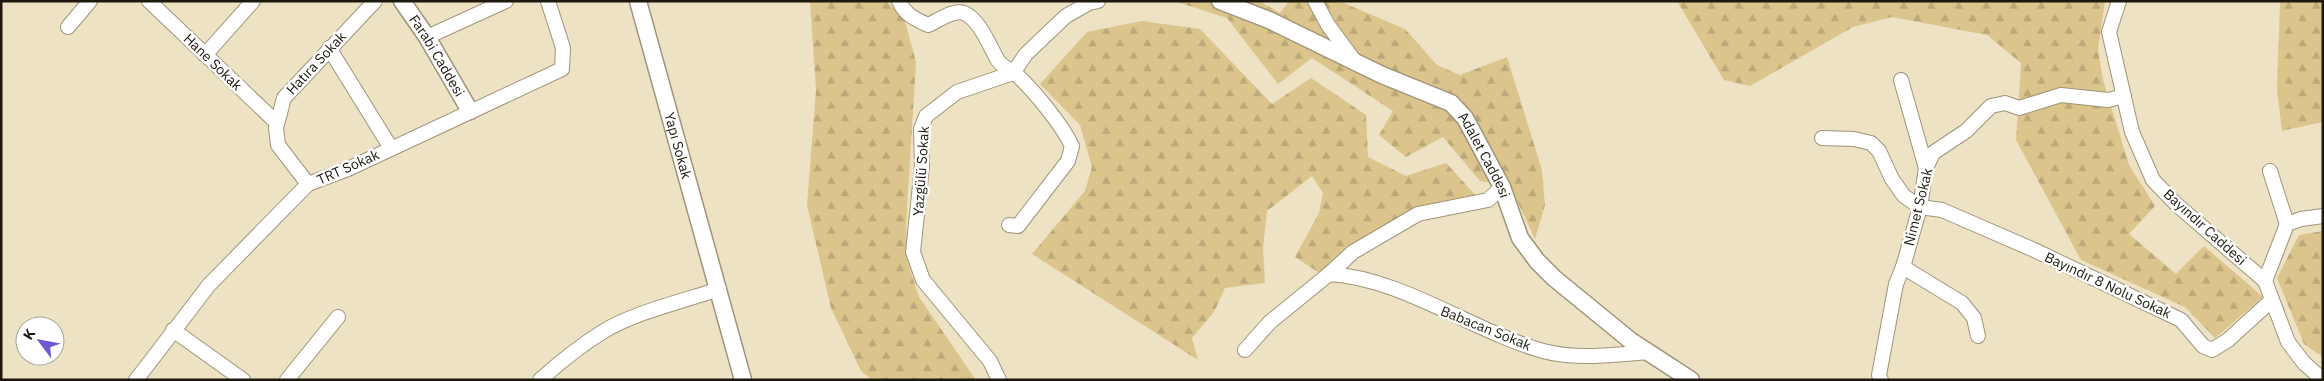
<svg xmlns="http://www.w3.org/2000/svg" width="2324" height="381" viewBox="0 0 2324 381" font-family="'IBM Plex Sans',sans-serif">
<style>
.forest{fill:url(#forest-firs)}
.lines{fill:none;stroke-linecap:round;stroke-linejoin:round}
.minor-casing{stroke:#9f9478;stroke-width:16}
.tertiary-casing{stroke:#9f9478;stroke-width:19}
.minor{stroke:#fff;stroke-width:14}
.tertiary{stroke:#fff;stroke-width:16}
.labels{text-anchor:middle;stroke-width:5;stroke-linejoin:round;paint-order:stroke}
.street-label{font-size:14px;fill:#1c180e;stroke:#fff}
</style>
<defs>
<pattern id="forest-firs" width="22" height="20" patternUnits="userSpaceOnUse" patternTransform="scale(1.25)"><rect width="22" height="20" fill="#dcc58c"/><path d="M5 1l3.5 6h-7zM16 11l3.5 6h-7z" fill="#bca878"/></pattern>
</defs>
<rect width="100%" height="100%" fill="#eee2c5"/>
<g class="forest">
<polygon points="810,1 886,1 904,17 916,62 906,225 908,263 919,297 976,380 872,380 861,371 831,308 807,205 816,90"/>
<polygon points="1174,1 1259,1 1280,13 1289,1 1339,1 1405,29 1437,65 1460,75 1507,57 1542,170 1545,205 1535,239 1512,190 1501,184 1480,181 1443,137 1406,157 1379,135 1393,111 1312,58 1278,84 1227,18"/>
<polygon points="1677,1 2105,1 2098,49 2103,80 2129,165 2155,206 2129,234 2176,274 2204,246 2263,297 2215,338 2185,307 2081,260 2016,140 2021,63 1987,35 1892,17 1853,27 1750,86 1724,80"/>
<polygon points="2280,1 2323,1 2323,122 2282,131 2277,89"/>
<polygon points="1142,21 1200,29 1272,104 1311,78 1366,115 1368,157 1406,176 1446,163 1481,201 1379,228 1321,274 1295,257 1319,213 1323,193 1312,176 1267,211 1263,248 1265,283 1225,288 1214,312 1192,338 1198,360 1032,254 1085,191 1092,167 1080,125 1040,84 1087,32"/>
<polygon points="2323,231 2323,357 2304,344 2277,278 2299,235"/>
</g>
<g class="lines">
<g class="minor-casing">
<g id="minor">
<polyline points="149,1 277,123"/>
<path d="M899 1C905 15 915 19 928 25 938 21 953 9 964 13 980 20 989 45 997 59 1001 67 1012 70 1018 76 1036 93 1062 125 1072 146L1068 161 1018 226 1009 225"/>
<polyline points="1315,1 1328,25 1356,63"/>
<polyline points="2119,1 2109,32 2132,132 2153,180 2176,204 2265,281 2288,342 2304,363 2323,380"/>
<polyline points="68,27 90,1"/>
<polyline points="427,37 506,1"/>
<polyline points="329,48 391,148"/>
<polyline points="205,55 253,1"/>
<polyline points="1901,80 1926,168"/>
<polyline points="1822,138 1854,139 1871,143 1879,151 1892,179 1904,196 1920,207 1942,210 2032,249 2181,320 2203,346 2212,350 2228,340 2272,300"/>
<polyline points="2270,171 2287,224"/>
<polyline points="308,184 278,145 276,128 284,98 375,1"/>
<polyline points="1903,267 1962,303 1974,318 1978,336"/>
<polyline points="1329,274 1353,252 1418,214 1488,200 1502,187"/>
<polyline points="2265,281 2287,224 2301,219 2323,216"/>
<polyline points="173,330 243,380"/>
<path d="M1245 350 1270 322 1329 274C1402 278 1472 331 1543 351 1577 360 1614 355 1648 352"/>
<polyline points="136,380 209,285 308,184 348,169 562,69 563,48 548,1"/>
<polyline points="287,380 338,317"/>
<path d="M540 380C560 362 581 345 604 331 635 312 684 301 719 289"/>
<polyline points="999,380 990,361 923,280 913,252 922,166 921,129 926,116 957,92 1013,73 1026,54 1066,16 1089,3 1098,1"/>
<polyline points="1881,380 1879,375 1896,284 1903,267 1920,207 1926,168 1933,153 1966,131 1991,106 2005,103 2019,108 2061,95 2108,100 2124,96"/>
</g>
</g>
<g class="tertiary-casing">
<g id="tertiary">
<path id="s1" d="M402 1 427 37 470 111"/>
<path id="s2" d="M638 1 743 380"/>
<path id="s3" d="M1220 1 1269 20 1382 75 1451 103 1465 118 1502 187 1520 238 1537 261 1554 278 1631 341 1691 380"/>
</g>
</g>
<use href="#minor" class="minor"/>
<use href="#tertiary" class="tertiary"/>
</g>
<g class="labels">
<g class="street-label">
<text dy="5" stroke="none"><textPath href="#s1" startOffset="65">Farabi Caddesi</textPath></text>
<text transform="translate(213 62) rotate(44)" y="5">Hane Sokak</text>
<text transform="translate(316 63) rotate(-47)" y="5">Hatıra Sokak</text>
<text dy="5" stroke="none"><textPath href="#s2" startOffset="150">Yapı Sokak</textPath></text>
<text dy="5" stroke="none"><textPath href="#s3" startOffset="315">Adalet Caddesi</textPath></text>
<text transform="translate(348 167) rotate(-24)" y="5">TRT Sokak</text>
<text transform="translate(921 171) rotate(-86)" y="5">Yazgülü Sokak</text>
<text transform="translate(1918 207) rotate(-76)" y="5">Nimet Sokak</text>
<text transform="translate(2205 227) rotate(42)" y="5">Bayındır Caddesi</text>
<text transform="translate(2108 285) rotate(25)" y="5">Bayındır 8 Nolu Sokak</text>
<text transform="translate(1486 328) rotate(22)" y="5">Babacan Sokak</text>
</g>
</g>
<rect width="2324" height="381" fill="none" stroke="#1c180e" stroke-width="5"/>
<g transform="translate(40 341) rotate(302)"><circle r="24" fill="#ffffff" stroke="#a4a39f"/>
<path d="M0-4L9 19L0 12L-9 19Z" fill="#6e59d2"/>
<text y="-8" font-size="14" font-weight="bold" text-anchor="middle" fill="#1c180e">K</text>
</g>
</svg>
